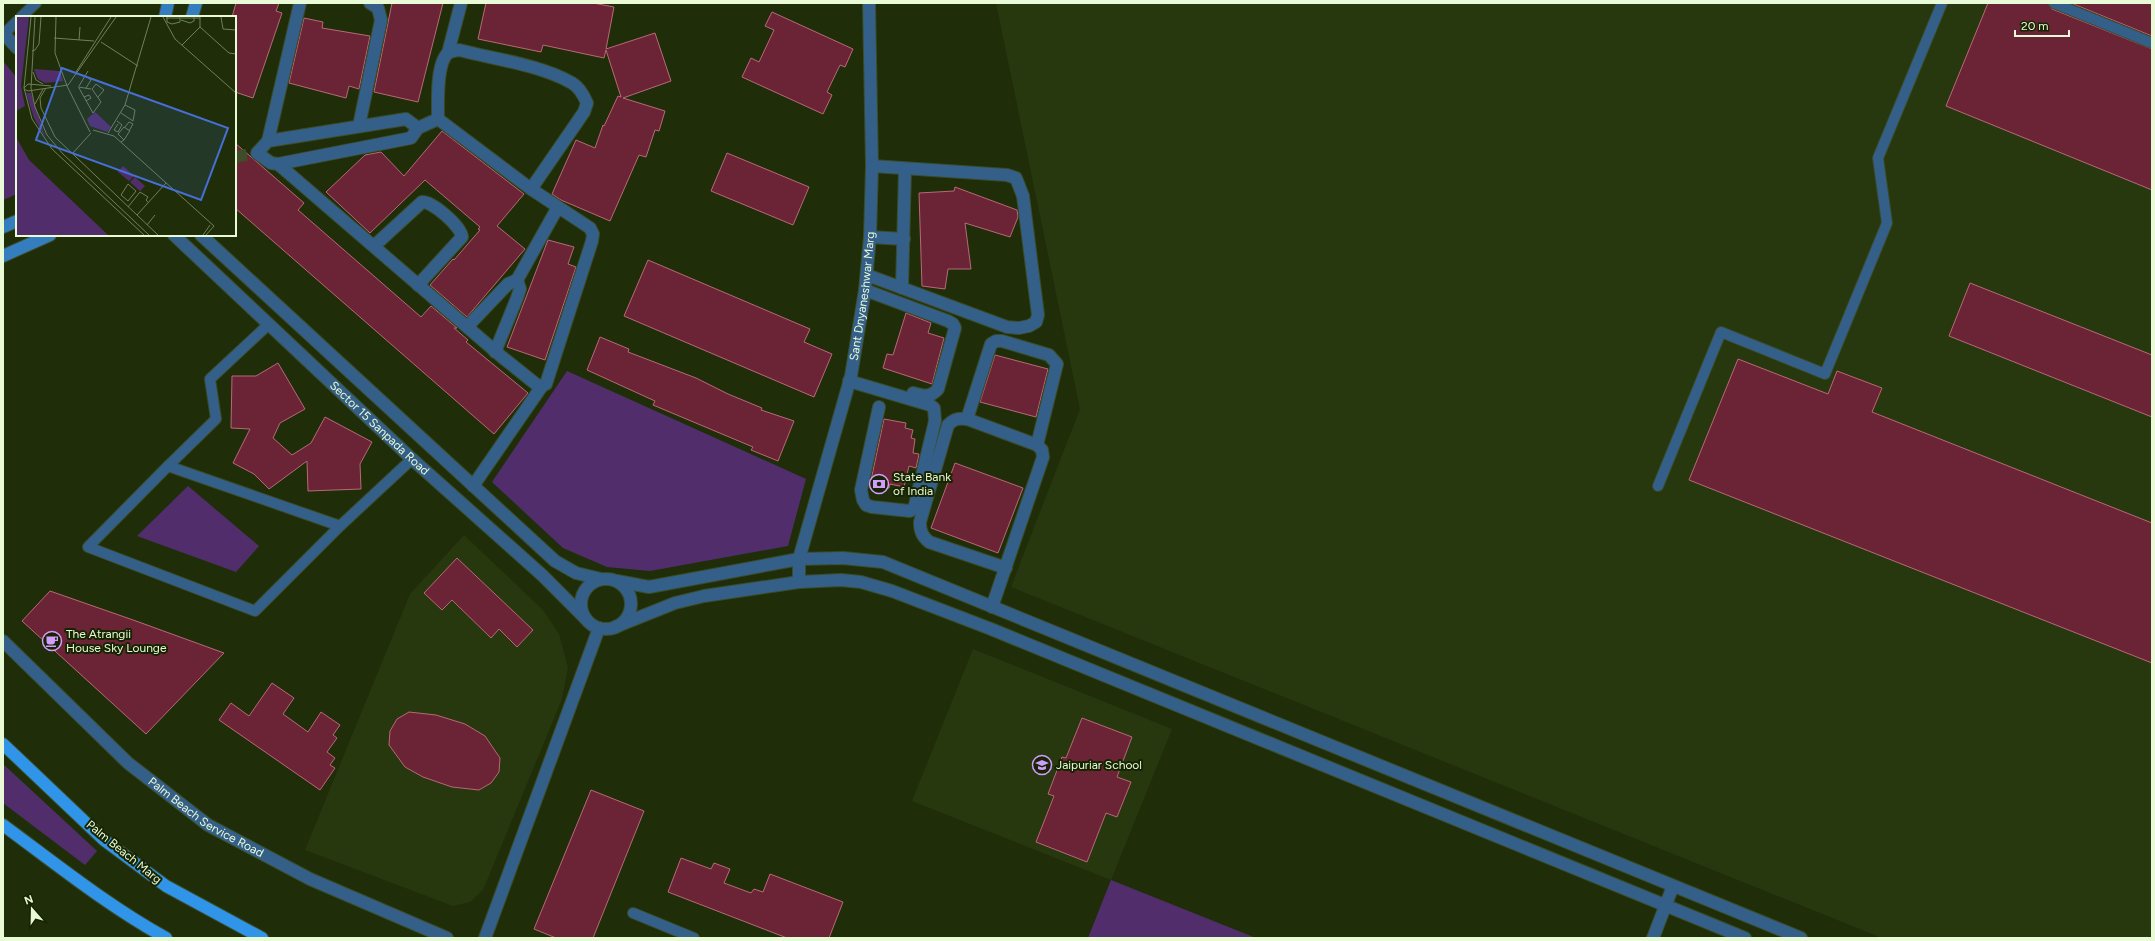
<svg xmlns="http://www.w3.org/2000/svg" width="2155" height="941" viewBox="0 0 2155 941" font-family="Figtree,sans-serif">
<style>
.built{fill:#27380e}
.green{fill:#512e6b}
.building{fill:#6b2435;stroke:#b76977}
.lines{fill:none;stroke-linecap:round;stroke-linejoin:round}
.street-tunnel{stroke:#3d4d28;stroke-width:12;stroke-dasharray:12 6;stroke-linecap:butt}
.lane-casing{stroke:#3b4b26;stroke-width:12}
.street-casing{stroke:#3b4b26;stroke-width:14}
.secondary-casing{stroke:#3b4b26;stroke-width:14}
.primary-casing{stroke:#3b4b26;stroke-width:14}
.lane{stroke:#345f88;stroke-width:10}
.street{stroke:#345f88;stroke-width:12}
.secondary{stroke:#347dbf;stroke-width:12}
.primary{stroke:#3094e8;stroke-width:12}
.labels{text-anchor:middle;stroke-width:4;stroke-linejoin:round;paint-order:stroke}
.street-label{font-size:12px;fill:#e8fad6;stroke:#162401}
.poi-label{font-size:12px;fill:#e8fad6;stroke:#162401;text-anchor:start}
.inset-road{fill:none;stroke:#6f805b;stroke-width:1}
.view{fill:#4670d8;fill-opacity:0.15;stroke:#4670d8;stroke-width:2}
.inset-edge{fill:none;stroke:#e8fad6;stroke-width:2}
</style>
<rect width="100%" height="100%" fill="#1f2e09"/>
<g class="built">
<polygon points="996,3 2152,3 2152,938 1882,938 1011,587 1080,409"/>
<polygon points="464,535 543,610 559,634 568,667 562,699 483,890 470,902 453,906 305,850 410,594"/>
<polygon points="973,649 1172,729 1111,880 912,801"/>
</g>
<g class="green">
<polygon points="3,61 17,78 17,194 3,200"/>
<polygon points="567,371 806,479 788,546 650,571 607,567 563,548 492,482"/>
<polygon points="188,486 259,546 236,572 137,536"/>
<polygon points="3,764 97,851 85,865 3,803"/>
<polygon points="1111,880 1256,938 1088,938"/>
</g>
<g class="building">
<polygon points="236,3 279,3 276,11 282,13 253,98 235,92 235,17 232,17"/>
<polygon points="392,3 443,3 418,102 374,92"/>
<polygon points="486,3 593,3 614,7 606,49 655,33 671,81 623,98 665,111 659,131 655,130 646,157 639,155 610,221 561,200 552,194 576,140 595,148 603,125 604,126 618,96 621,97 606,50 604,58 543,45 541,52 478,39"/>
<polygon points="1988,3 2048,3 2052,9 2152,49 2152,190 1946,106"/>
<polygon points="2071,3 2152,3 2152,36"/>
<polygon points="772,12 853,49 845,67 840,65 827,92 832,95 823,114 742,77 751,58 759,62 774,30 765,26"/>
<polygon points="304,18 323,22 322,28 370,36 359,89 349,86 346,98 289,83"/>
<polygon points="442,131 524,194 497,226 525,249 467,317 430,285 453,259 454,260 480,230 478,229 480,227 425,180 370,233 326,192 365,155 381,152 404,176"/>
<polygon points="235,143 304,203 298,210 421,317 431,306 457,328 454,328 468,340 466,342 528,393 494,434 235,208"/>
<polygon points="727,153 809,187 793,225 711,191"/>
<polygon points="955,187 1017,210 1018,217 1010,237 965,223 971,269 948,269 945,289 922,286 919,193 954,191"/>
<polygon points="548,240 574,247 568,264 576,267 545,360 507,347"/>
<polygon points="648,260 810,329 804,342 832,354 814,397 624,316"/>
<polygon points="1970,283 2152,355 2152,417 1949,336"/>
<polygon points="906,313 931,323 928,333 944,338 932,384 883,368 887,354 893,355"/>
<polygon points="600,337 629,349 628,352 696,378 728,394 762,408 761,410 794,421 778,461 751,450 753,447 653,405 655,401 587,370"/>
<polygon points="995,355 1048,369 1036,417 980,402"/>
<polygon points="1738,359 1828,394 1837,371 1882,388 1872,412 2152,523 2152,663 1689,480"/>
<polygon points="278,363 305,409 280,423 273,438 292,455 311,443 325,417 372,442 360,464 361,489 308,491 307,461 269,489 254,474 233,463 250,429 231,428 232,376 256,376"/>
<polygon points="884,419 906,423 905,428 913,430 911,438 915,439 913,453 919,454 916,468 909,466 904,487 890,484 889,488 870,485"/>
<polygon points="955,463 1023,488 998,553 931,528"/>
<polygon points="457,558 533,630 517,647 499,629 491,638 452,600 442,610 424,593"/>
<polygon points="50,591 136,621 224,653 146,734 22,621"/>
<polygon points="272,683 294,698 283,714 308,732 321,712 340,725 333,735 337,738 327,752 335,758 330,765 335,768 320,790 219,720 231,703 249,716"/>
<polygon points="409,712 436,715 465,724 485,736 500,758 499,772 491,783 479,790 452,787 423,777 405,767 389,745 390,731 397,719"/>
<polygon points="1082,718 1132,737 1117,777 1131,782 1117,817 1106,813 1087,862 1036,842 1054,796 1048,794 1062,757 1066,758"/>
<polygon points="591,790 644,811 593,938 556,938 534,929"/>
<polygon points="681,858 711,869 714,863 730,869 724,883 751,893 754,889 763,892 770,874 843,902 829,938 787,938 668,892"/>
</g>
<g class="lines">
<polyline class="street-tunnel" points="235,157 257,153"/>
<g class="lane-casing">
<g id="lane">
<polyline points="2054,3 2152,43"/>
<polyline points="21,17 36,3"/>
<polyline points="4,34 17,21"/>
<polyline points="168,466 216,419 210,379 269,324"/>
<polyline points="1658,486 1721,332 1825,374 1887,223 1878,158 1942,3"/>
<polyline points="340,526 168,466 88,547 255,611 340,526 412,459"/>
<polyline points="633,913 694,938"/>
</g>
</g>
<g class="street-casing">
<g id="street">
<polyline points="3,33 17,48"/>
<polyline points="448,53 461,3"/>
<path d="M438 119C438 103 436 66 447 54 450 51 455 51 459 50 494 59 541 65 572 83 579 87 584 96 587 103L584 112 531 189"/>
<polyline points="359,126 381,20 378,8 370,3"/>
<polyline points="418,128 406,119 268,141 257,153 271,163 278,164 411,138 418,128 438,119"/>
<polyline points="268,141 300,3"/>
<polyline points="278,164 502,357 537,385 542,386 546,384 592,241 593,234 590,228 531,189 438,119"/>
<path id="s1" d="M174 235 412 459 542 575 586 619"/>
<polyline points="201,235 555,561 576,573 601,579"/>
<polyline points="870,237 904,239"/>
<path d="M374 246 422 202C432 201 461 226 462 237L418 285"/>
<polyline points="867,275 1007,327 1019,328 1029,326 1036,322 1038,315 1023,196 1016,178 1007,175 872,166"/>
<polyline points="517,280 558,207"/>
<polyline points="902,288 905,169"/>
<path d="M865 290 948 321 953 324 955 328 938 389C930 398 924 396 913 393"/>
<polyline points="467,327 508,284 517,280 520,289 517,298 495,352"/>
<polyline points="849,381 930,405 934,408 935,421 914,509 910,511 872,507 866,505 863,500 861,490 879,407"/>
<polyline points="967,419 991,344 996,341 1002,341 1049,355 1057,364 1037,445"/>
<polyline points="473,486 542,386"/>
<circle cx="606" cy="604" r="25"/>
<polyline points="617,581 649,587 799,559 843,558 883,562 1801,938"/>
<path id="s2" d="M799 582V559L851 376 865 290 870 237 872 166 869 3"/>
<path d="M992 607 1043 457 1042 450 1037 445 967 419C958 418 954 419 948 425L920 522C920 531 922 536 929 542L1006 568"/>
<polyline points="615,627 675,603 704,596 799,582 841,580 861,582 892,591 991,629 1745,938"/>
<path id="s3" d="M3 641 128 763 208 825 310 879 447 938"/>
<polyline points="485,938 599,628"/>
<polyline points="1653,938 1673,886"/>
</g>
</g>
<g class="secondary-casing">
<g id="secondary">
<polyline points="165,17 168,3"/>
<polyline points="192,17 196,3"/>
<polyline points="3,227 17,221"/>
<polyline points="3,256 50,235"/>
</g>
</g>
<g class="primary-casing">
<g id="primary">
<polyline points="3,744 104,840 166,886 262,938"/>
<path d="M3 825C56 864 108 906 166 938"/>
</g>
</g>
<use href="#lane" class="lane"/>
<use href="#street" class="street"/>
<use href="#secondary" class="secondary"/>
<use href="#primary" class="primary"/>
</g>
<defs>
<g id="bank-ring" transform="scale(1)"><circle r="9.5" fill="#162401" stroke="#d29dfd" stroke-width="1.5"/><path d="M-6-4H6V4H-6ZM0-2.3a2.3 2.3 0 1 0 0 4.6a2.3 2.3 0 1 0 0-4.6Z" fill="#d29dfd"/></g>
<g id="cafe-ring" transform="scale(1)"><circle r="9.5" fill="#162401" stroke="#d29dfd" stroke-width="1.5"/><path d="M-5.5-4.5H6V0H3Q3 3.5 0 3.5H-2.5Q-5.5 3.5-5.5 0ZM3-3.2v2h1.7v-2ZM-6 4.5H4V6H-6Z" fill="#d29dfd"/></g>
<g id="school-ring" transform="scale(1)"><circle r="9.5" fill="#162401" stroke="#d29dfd" stroke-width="1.5"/><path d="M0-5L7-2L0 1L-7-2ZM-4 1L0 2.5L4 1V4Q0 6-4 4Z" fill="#d29dfd"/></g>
</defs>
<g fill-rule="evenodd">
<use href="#bank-ring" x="879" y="484"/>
<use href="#cafe-ring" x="52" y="641"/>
<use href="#school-ring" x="1042" y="765"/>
</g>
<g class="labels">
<g class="street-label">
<text dy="4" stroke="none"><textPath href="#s2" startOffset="294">Sant Dnyaneshwar Marg</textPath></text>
<text dy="4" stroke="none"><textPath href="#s1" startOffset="282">Sector 15 Sanpada Road</textPath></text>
<text dy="4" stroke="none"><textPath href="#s3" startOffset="270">Palm Beach Service Road</textPath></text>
<text transform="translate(124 852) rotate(39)" y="4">Palm Beach Marg</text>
</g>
<g class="poi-label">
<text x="893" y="481">State Bank<tspan x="893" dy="14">of India</tspan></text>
<text x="66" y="638">The Atrangii<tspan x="66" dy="14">House Sky Lounge</tspan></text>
<text x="1056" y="769">Jaipuriar School</text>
</g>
</g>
<g transform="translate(16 16)">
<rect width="220" height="220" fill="#1f2e09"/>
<path d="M0 1H13L5 70 9 90 0 95ZM18 53 44 55 47 65 29 67 22 63ZM10 77H15L29 121 18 102ZM79 96 95 111 91 116 74 110 71 103ZM0 121 13 144 92 219H0ZM107 150 118 160 113 165 102 156ZM119 161 129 170 124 175 114 166Z" fill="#512e6b"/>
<path class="inset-road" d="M15 1 8 72 16 103 36 133 128 219M19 1 15 72 19 91 31 119 47 138 133 219M40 1 39 37 51 70 74 116M147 1 159 23 220 77M151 1V6L156 8 164 6V1M184 1V11L213 37 220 38M205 1 207 13 220 14M150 2H164M165 2H184M165 4 174 7 178 5V1M38 22 78 25M63 24 64 11M85 26 122 50M166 29 184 11M16 35 19 34 23 28 25 1M17 56 20 64 27 68M60 56 95 1M70 60 75 64 70 72M63 70 72 55M62 71 75 73M8 72 12 68 35 70M30 72 24 82 25 92 39 121 142 219M63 72 77 97 85 86 76 73M8 73 12 75 52 69 100 1M76 73 80 68 88 74 82 81M68 81 73 79 75 82 70 85M19 88 27 73M105 97 117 105 119 94 109 89M101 105 106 109 102 116 98 114 102 108M109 111 113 106 117 108 113 115M77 114 98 120 198 210 190 219M92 117 109 89 135 1M105 126 108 124 113 116 114 115 108 111 102 118 108 124M56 138 75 117M112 168 120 175 112 185 105 179ZM112 191 124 176 132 181 130 184 132 186M121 199 150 167M131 209 139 199M187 219 194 209"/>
<path class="view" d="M46 52 212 112 185 184 20 124Z"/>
<rect width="220" height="220" class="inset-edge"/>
</g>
<rect width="2155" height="941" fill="none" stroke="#e8fad6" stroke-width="8"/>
<g transform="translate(32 909) rotate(340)" stroke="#162401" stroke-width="3" paint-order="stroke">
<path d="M0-3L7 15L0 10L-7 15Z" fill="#e8fad6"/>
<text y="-6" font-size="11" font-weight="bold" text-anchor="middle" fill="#e8fad6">N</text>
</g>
<path d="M2015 30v6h54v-6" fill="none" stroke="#e8fad6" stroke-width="2"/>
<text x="2021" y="30" font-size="12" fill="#e8fad6" stroke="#162401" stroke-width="3" paint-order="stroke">20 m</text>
</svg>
